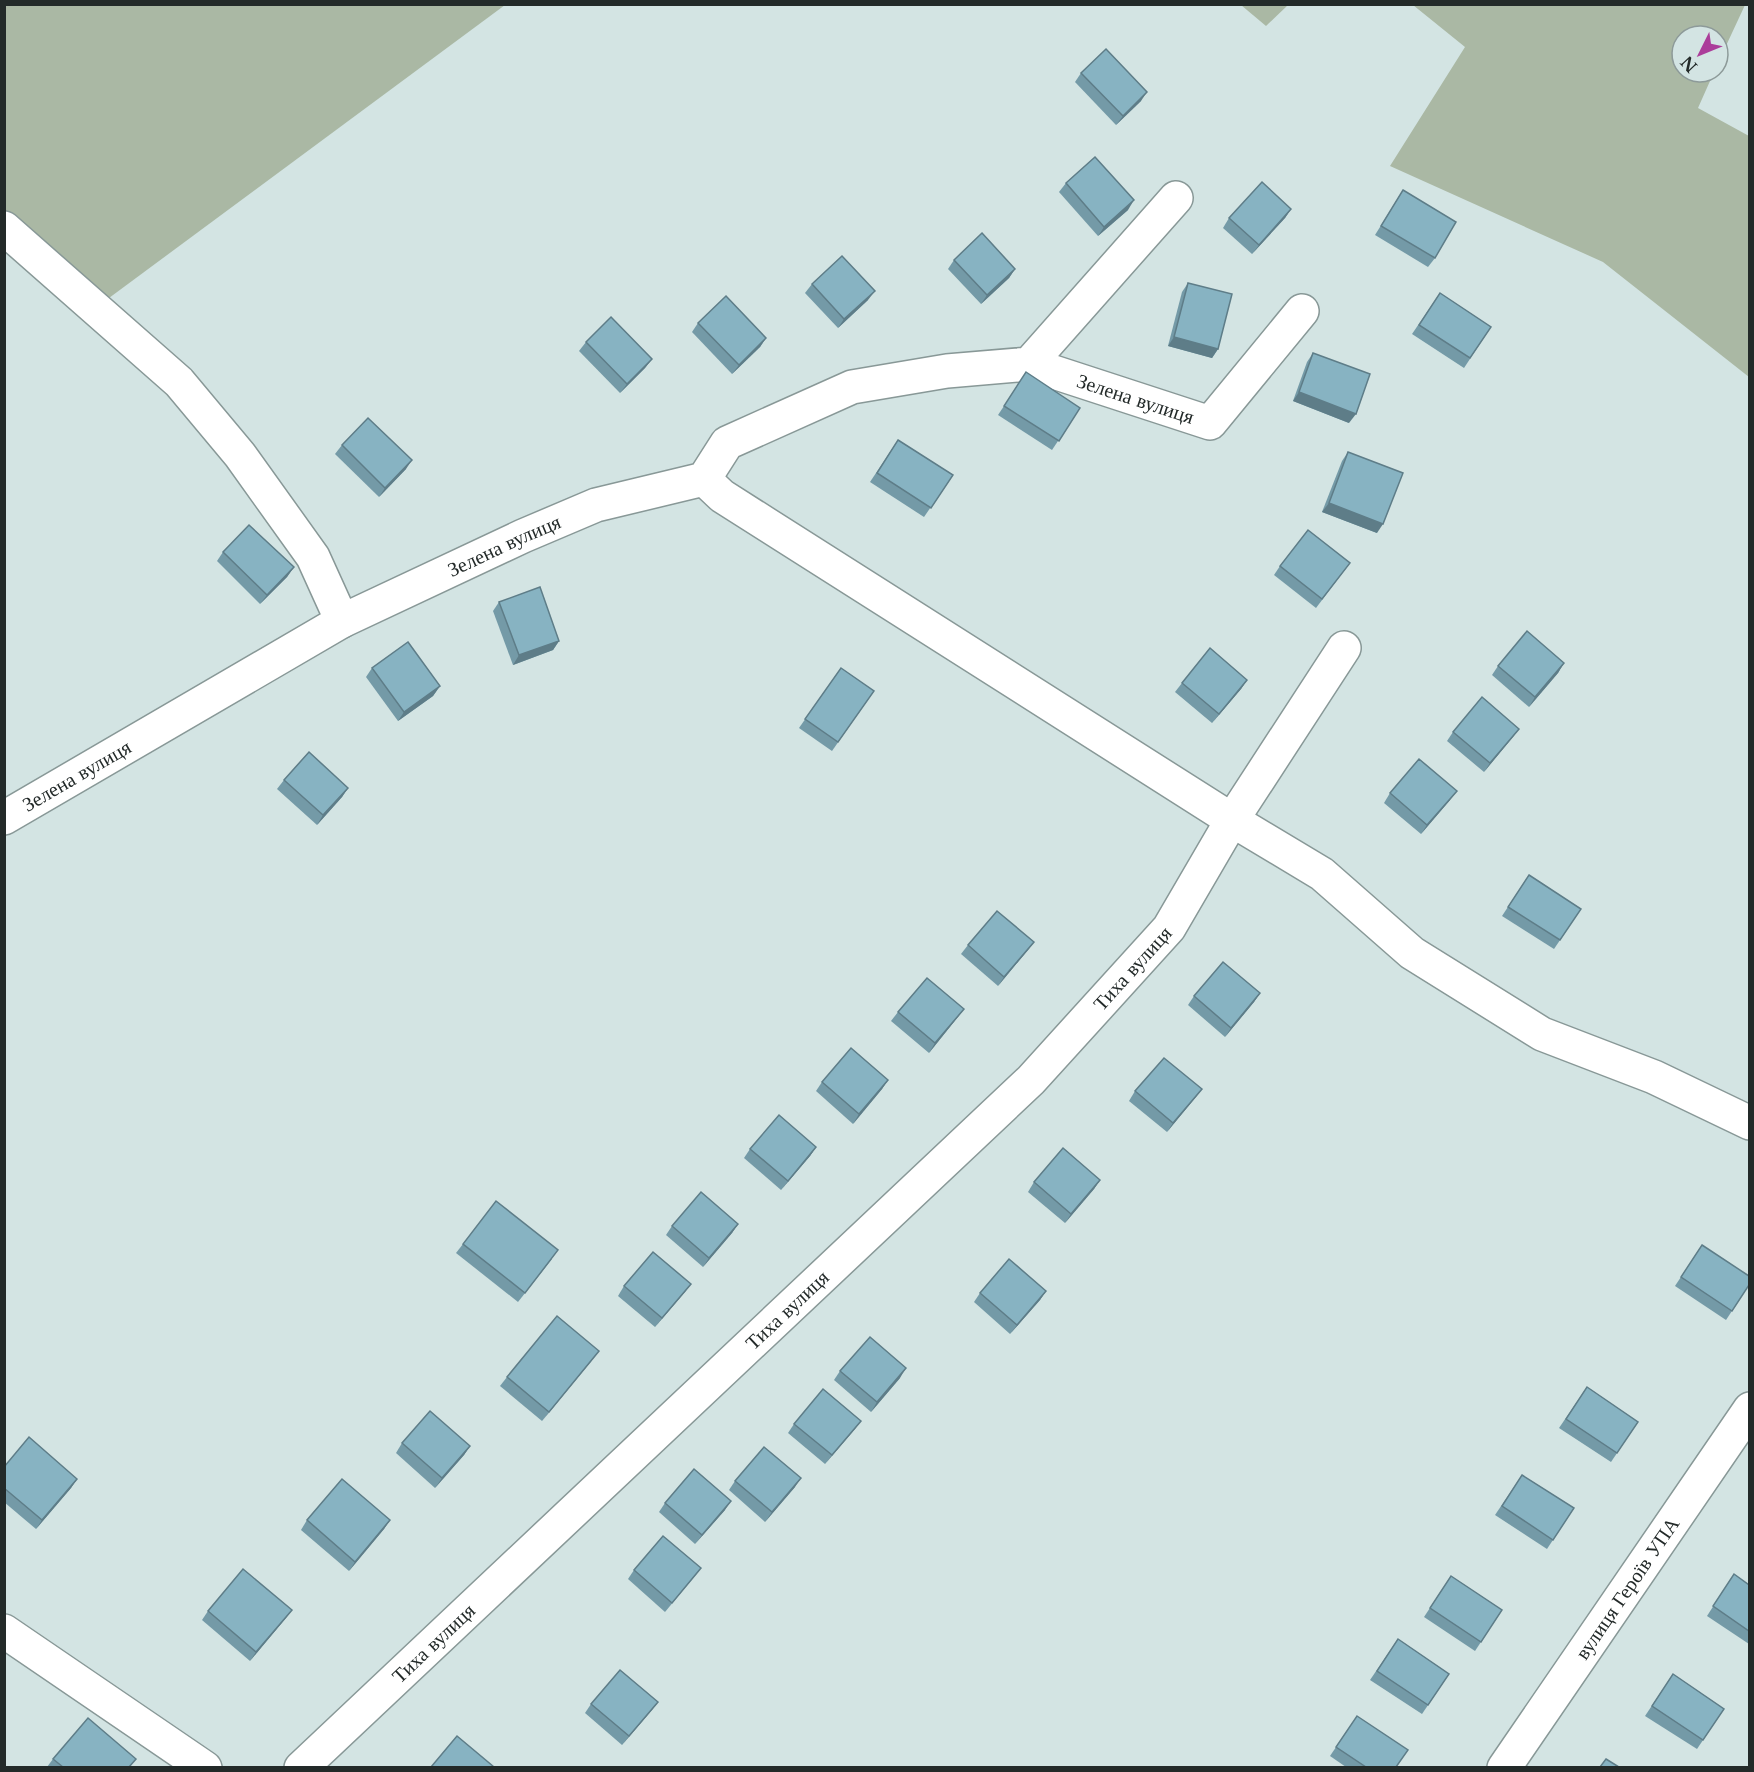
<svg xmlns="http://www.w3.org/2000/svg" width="1754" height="1772" viewBox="0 0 1754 1772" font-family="'Libre Baskerville',serif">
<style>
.green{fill:#aab8a4}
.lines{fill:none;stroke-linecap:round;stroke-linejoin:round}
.minor-casing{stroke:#889897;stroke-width:36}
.minor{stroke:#fff;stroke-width:33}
.wall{fill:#749aa7}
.shaded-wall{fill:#5e7d88}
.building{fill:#87b3c2;stroke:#5e7d88;stroke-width:1.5}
.labels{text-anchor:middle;stroke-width:6;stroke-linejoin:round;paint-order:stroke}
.street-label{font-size:20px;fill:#232a29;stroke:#d3e4e3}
</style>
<rect width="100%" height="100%" fill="#d3e4e3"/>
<g class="green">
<polygon points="4,5 505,5 109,298 5,210"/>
<polygon points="1241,5 1288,5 1266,26"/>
<polygon points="1413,5 1745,5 1718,63 1718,36 1682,36 1682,72 1714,72 1698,108 1749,136 1749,377 1603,262 1390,166 1465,47"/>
</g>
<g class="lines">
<g class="minor-casing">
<g id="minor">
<polyline points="4,228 179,382 240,455 313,557 342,621"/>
<path id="s1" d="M1029 364 1210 423 1302 311"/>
<polyline points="704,479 722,496 1232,820 1322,874 1412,953 1542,1034 1654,1077 1750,1123"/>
<path id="s2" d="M4 818 342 621 523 536 596 505 704 479 727 443 852 387 947 371 1029 364 1176 198"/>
<polyline points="4,1631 205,1768"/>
<path id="s3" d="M301 1768 1031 1080 1169 928 1232 820 1344 648"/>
<path id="s4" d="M1504 1768 1750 1409"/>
</g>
</g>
<use href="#minor" class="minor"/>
</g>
<g class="wall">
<polygon points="1081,73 1141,101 1116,125 1075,82"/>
<polygon points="1066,183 1128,210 1098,236 1059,192"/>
<polygon points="1403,190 1435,258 1428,267 1375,235"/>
<polygon points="1291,209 1285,218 1252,254 1223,228 1229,218"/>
<polygon points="954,260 1015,269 1009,278 981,304 948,269"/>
<polygon points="1188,283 1218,349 1212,358 1168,346 1182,292"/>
<polygon points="812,284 868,300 838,328 805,293"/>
<polygon points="1440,293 1491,327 1464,368 1412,334"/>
<polygon points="698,323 766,338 760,347 732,374 692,332"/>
<polygon points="586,342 652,359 645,368 620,393 579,351"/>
<polygon points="1313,353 1349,423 1293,401 1307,362"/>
<polygon points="1020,382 1080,408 1052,450 998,415"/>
<polygon points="898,440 953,475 924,517 870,482"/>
<polygon points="342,445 406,469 379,497 335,454"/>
<polygon points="1348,452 1377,533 1322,512 1342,461"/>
<polygon points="223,552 294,567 287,577 260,604 217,561"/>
<polygon points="1350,563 1316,608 1274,575 1280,566"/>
<polygon points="499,602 559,641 553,650 513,665 493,611"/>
<polygon points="1564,663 1558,673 1529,707 1492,675 1498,666"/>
<polygon points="372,668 440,686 433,696 398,721 366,677"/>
<polygon points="841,668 874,691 832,751 799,728"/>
<polygon points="1247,680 1241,689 1212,723 1175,692 1182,683"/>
<polygon points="1519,729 1512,738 1484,772 1447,741 1453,732"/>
<polygon points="284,780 348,788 342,797 317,825 277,789"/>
<polygon points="1390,793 1450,800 1421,834 1384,803"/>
<polygon points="1529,875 1581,909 1554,949 1502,916"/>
<polygon points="1034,942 1027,951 998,986 961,954 968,945"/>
<polygon points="1260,993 1254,1002 1225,1037 1188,1005 1194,996"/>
<polygon points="964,1009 957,1018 929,1053 891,1021 898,1012"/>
<polygon points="888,1080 882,1089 853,1124 816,1091 822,1082"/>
<polygon points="1202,1089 1195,1098 1167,1132 1129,1101 1135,1091"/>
<polygon points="816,1147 810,1156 781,1190 744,1158 750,1149"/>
<polygon points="1100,1180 1094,1189 1065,1223 1028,1192 1034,1182"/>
<polygon points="738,1224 732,1233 703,1267 666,1235 672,1226"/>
<polygon points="463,1244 552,1259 518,1302 456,1253"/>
<polygon points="1702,1245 1749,1285 1726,1320 1675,1286"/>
<polygon points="691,1284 684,1293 655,1327 618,1296 624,1286"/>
<polygon points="1046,1291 1040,1300 1010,1334 974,1302 980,1293"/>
<polygon points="592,1360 542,1421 500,1386 507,1377"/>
<polygon points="840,1371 900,1378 871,1412 834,1380"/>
<polygon points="1587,1387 1638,1422 1611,1462 1559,1428"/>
<polygon points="861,1421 854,1430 825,1464 788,1433 794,1424"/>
<polygon points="402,1443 470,1446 464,1455 435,1488 396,1453"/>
<polygon points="4,1467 77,1479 71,1488 36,1529 4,1502"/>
<polygon points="1522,1475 1574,1508 1547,1549 1495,1515"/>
<polygon points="735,1481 795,1487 765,1522 729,1490"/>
<polygon points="665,1503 725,1510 695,1544 659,1512"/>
<polygon points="307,1520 390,1520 384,1529 349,1571 301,1530"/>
<polygon points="701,1568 694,1577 665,1612 628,1579 634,1570"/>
<polygon points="1734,1574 1749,1585 1749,1644 1707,1616"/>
<polygon points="1451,1576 1502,1610 1475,1651 1424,1617"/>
<polygon points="292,1610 285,1619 250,1661 202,1620 208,1611"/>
<polygon points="1398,1639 1449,1674 1422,1714 1370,1680"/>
<polygon points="1673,1674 1724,1709 1697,1749 1645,1716"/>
<polygon points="658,1702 651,1711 622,1745 585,1713 591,1704"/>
<polygon points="1357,1716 1396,1767 1346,1767 1330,1756"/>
<polygon points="53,1759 130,1767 47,1767"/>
</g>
<g class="shaded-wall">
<polygon points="1147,92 1141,101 1116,125 1123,116"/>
<polygon points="1134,200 1128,210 1098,236 1104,227"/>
<polygon points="1291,209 1285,218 1252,254 1259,245"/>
<polygon points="1015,269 1009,278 981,304 987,295"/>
<polygon points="875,291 868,300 838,328 844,319"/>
<polygon points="1174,337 1218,349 1212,358 1168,346"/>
<polygon points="766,338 760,347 732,374 739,365"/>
<polygon points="652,359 645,368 620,393 627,384"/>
<polygon points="1299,392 1356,414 1349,423 1293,401"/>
<polygon points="412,460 406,469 379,497 385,488"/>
<polygon points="1329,503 1383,524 1377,533 1322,512"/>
<polygon points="294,567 287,577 260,604 267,595"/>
<polygon points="559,641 553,650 513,665 519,655"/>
<polygon points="1564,663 1558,673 1529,707 1535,697"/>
<polygon points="1247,680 1241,689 1212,723 1219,714"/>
<polygon points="440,686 433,696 398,721 404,712"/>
<polygon points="1519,729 1512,738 1484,772 1490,763"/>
<polygon points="348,788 342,797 317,825 323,815"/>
<polygon points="1457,791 1450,800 1421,834 1427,825"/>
<polygon points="1034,942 1027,951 998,986 1004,977"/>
<polygon points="1260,993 1254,1002 1225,1037 1231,1028"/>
<polygon points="964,1009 957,1018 929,1053 935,1043"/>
<polygon points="888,1080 882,1089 853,1124 859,1114"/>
<polygon points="1202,1089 1195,1098 1167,1132 1173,1123"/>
<polygon points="816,1147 810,1156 781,1190 788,1181"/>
<polygon points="1100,1180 1094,1189 1065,1223 1071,1214"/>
<polygon points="738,1224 732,1233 703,1267 709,1258"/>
<polygon points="691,1284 684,1293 655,1327 662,1318"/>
<polygon points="1046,1291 1040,1300 1010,1334 1017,1325"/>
<polygon points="599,1351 592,1360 542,1421 549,1412"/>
<polygon points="906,1368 900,1378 871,1412 877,1402"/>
<polygon points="861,1421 854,1430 825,1464 832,1455"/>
<polygon points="470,1446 464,1455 435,1488 442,1478"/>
<polygon points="801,1478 795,1487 765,1522 772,1512"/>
<polygon points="77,1479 71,1488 36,1529 42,1520"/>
<polygon points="731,1501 725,1510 695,1544 702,1535"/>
<polygon points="390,1520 384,1529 349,1571 355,1562"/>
<polygon points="292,1610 285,1619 250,1661 256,1652"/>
<polygon points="658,1702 651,1711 622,1745 629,1736"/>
</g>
<g class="building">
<polygon points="1106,49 1147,92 1123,116 1081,73"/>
<polygon points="1095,157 1134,200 1104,227 1066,183"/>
<polygon points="1262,182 1291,209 1259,245 1229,218"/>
<polygon points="1403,190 1456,222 1435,258 1381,226"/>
<polygon points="982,233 1015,269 987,295 954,260"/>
<polygon points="842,256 875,291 844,319 812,284"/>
<polygon points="1188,283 1232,294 1218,349 1174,337"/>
<polygon points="1440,293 1491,327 1470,358 1419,325"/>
<polygon points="726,296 766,338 739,365 698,323"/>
<polygon points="611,317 652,359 627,384 586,342"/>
<polygon points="1313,353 1370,374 1356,414 1299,392"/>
<polygon points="1026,372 1080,408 1059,441 1004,406"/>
<polygon points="368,418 412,460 385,488 342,445"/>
<polygon points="898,440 953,475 931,508 877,473"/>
<polygon points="1348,452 1403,473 1383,524 1329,503"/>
<polygon points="249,525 294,567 267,595 223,552"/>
<polygon points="1308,530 1350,563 1322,599 1280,566"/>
<polygon points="540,587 559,641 519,655 499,602"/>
<polygon points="1527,631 1564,663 1535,697 1498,666"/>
<polygon points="408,642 440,686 404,712 372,668"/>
<polygon points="1210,648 1247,680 1219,714 1182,683"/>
<polygon points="841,668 874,691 838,742 805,719"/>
<polygon points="1482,697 1519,729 1490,763 1453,732"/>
<polygon points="309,752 348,788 323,815 284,780"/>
<polygon points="1419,759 1457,791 1427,825 1390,793"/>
<polygon points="1529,875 1581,909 1560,940 1508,907"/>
<polygon points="997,911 1034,942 1004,977 968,945"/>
<polygon points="1223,962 1260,993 1231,1028 1194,996"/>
<polygon points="927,978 964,1009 935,1043 898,1012"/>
<polygon points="851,1048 888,1080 859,1114 822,1082"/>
<polygon points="1164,1058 1202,1089 1173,1123 1135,1091"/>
<polygon points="779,1115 816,1147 788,1181 750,1149"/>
<polygon points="1063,1148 1100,1180 1071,1214 1034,1182"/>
<polygon points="701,1192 738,1224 709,1258 672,1226"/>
<polygon points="496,1201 558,1250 525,1293 463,1244"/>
<polygon points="1702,1245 1749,1276 1749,1285 1732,1311 1681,1277"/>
<polygon points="653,1252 691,1284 662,1318 624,1286"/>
<polygon points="1009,1259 1046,1291 1017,1325 980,1293"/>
<polygon points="557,1316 599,1351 549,1412 507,1377"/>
<polygon points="870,1337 906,1368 877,1402 840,1371"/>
<polygon points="1587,1387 1638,1422 1617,1453 1566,1419"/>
<polygon points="823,1389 861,1421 832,1455 794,1424"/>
<polygon points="430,1411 470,1446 442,1478 402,1443"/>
<polygon points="29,1437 77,1479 42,1520 4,1488 4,1467"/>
<polygon points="764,1447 801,1478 772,1512 735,1481"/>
<polygon points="694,1469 731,1501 702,1535 665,1503"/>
<polygon points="1522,1475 1574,1508 1553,1540 1502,1506"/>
<polygon points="342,1479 390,1520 355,1562 307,1520"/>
<polygon points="663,1536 701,1568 672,1603 634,1570"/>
<polygon points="243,1569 292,1610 256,1652 208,1611"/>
<polygon points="1734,1574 1749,1585 1749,1631 1713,1606"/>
<polygon points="1451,1576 1502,1610 1481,1642 1430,1608"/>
<polygon points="1398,1639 1449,1674 1428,1705 1377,1671"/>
<polygon points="620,1670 658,1702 629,1736 591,1704"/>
<polygon points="1673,1674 1724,1709 1703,1740 1652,1706"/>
<polygon points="1357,1716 1408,1750 1396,1767 1366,1767 1336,1747"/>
<polygon points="88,1718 136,1759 129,1767 63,1767 53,1759"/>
<polygon points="457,1736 494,1767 431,1767"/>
<polygon points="1606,1759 1619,1767 1600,1767"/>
</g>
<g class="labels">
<g class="street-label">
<text dy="7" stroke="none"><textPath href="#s1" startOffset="112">Зелена вулиця</textPath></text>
<text dy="7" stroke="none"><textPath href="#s2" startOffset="570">Зелена вулиця</textPath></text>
<text dy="7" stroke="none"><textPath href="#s2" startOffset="84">Зелена вулиця</textPath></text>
<text dy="7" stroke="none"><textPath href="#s3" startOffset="1154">Тиха вулиця</textPath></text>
<text dy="7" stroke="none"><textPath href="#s3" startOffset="668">Тиха вулиця</textPath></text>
<text dy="7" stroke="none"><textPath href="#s4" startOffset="218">вулиця Героїв УПА</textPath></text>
<text dy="7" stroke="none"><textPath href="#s3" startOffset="182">Тиха вулиця</textPath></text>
</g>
</g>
<rect width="1754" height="1772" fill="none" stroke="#232a29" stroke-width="12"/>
<g transform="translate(1700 54) rotate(227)"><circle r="28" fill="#d3e4e3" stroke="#8d9a99" stroke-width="1.5"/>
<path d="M0-4.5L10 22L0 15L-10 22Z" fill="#ab3d9a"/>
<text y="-9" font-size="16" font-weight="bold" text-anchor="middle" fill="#232a29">N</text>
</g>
</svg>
